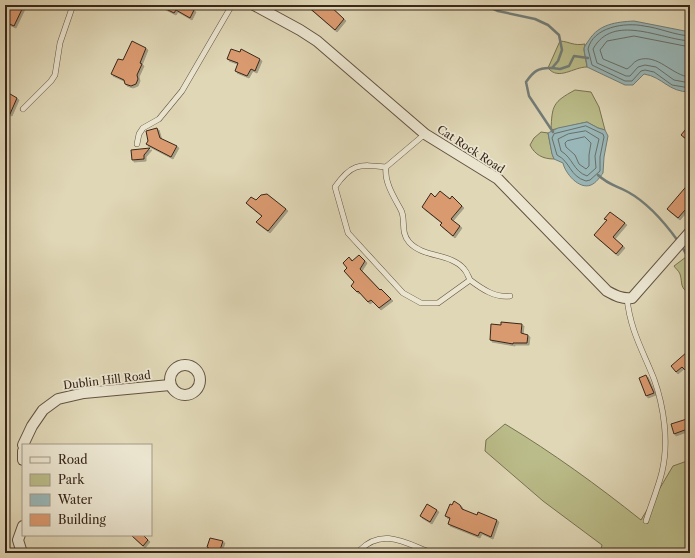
<svg xmlns="http://www.w3.org/2000/svg" width="695" height="558" viewBox="0 0 695 558" font-family="'Libre Caslon Text',serif">
<style>
.green{fill:#babc89;stroke:#797252}
.water{fill:#99b7b8;stroke:#727d79}
.lines{fill:none;stroke-linecap:round;stroke-linejoin:round}
.shore{stroke:#686f69;stroke-width:1}
.stream{stroke:#727d79;stroke-width:2.5}
.building{fill:#da9a6f;stroke:#38271a;filter:url(#shadow)}
.service-casing{stroke:#625341;stroke-width:6}
.minor-casing{stroke:#625341;stroke-width:12}
.service{stroke:#ebe5d0;stroke-width:5}
.minor{stroke:#ebe5d0;stroke-width:10}
.labels{text-anchor:middle;stroke-width:3.5;stroke-linejoin:round;paint-order:stroke}
.street-label{font-size:11px;fill:#38271a;stroke:#ebe5d0}
</style>
<defs>
<filter id="shadow"><feDropShadow dx="2" dy="2" stdDeviation="0" flood-color="#0004"/></filter>
</defs>
<rect width="100%" height="100%" fill="#e0d7b6"/>
<filter id="stains"><feTurbulence type="fractalNoise" baseFrequency=".005" numOctaves="4"/><feColorMatrix values="0 0 0 0 .2 0 0 0 0 .09 0 0 0 0 .02 0 0 0 .5 -.17"/></filter>
<radialGradient id="worn" r=".72"><stop offset=".6" stop-color="#630" stop-opacity="0"/><stop offset="1" stop-color="#630" stop-opacity=".3"/></radialGradient>
<g class="green">
<path d="M560 41C571 42 573 46 585 44L584 50 587 67C573 67 559 81 548 68Z"/>
<path d="M575 90 591 92 599 107 605 130 598 128 587 122 551 130C552 105 553 102 575 90Z"/>
<path d="M541 132 548 133 552 153 554 159C543 159 535 155 530 145L534 138Z"/>
<path d="M690 254V294C679 287 683 284 680 274 679 271 675 268 674 266Z"/>
<path d="M505 424C553 453 597 485 641 520L673 466 690 460V553H600L602 545 543 501 485 451 486 440Z"/>
</g>
<g class="water">
<path d="M634 21 690 32V92C668 92 663 77 644 74L633 85H625L587 67C587 61 584 54 584 48 585 45 587 43 589 40 599 24 616 22 634 21Z"/>
<path d="M587 122 598 128 605 130 608 136 604 157 603 173C600 177 596 183 591 185 579 190 565 173 563 163L554 159 552 154 548 133 558 128Z"/>
</g>
<g class="lines">
<g class="shore">
<path d="M690 36C674 35 660 28 644 26 625 22 593 27 588 49L592 65 625 81H632L641 71 645 70 654 72 672 85 690 88"/>
<path d="M690 41C659 39 613 13 593 49L597 63 626 76H630L638 67 645 65 656 67 674 80 690 83"/>
<path d="M690 47 634 36 607 41 600 50 603 59 627 69C631 67 633 62 638 60 658 53 672 76 690 77"/>
<path d="M586 126 603 134 604 137 600 157V171L590 180 586 181C569 176 571 162 557 155L552 138 554 134Z"/>
<path d="M586 131 599 139 595 156 596 168 587 176C573 171 573 158 561 151L558 139 568 134Z"/>
<polygon points="585,137 591,143 589,155 589,166 586,169 579,164 575,155 566,147 565,143 567,141"/>
</g>
<g class="stream">
<path d="M485 5 498 11 535 19 548 25 559 35 562 50 558 61 552 68C538 67 533 72 526 82L529 96 553 132"/>
<polyline points="552,68 560,69 569,66 574,56 588,58"/>
<path d="M598 175C610 186 616 185 628 192 648 203 665 223 678 241"/>
<polyline points="681,245 690,261"/>
</g>
</g>
<g class="building">
<polygon points="5,5 24,5 14,26 5,22"/>
<polygon points="158,5 185,5 194,10 190,18 176,10 174,13"/>
<polygon points="306,5 329,5 344,19 335,30"/>
<polygon points="132,41 146,48 140,63 142,64 137,75 138,79 136,84 131,86 125,84 124,80 111,74 118,59 123,60"/>
<polygon points="231,49 240,52 241,49 260,59 255,71 251,69 247,76 235,71 238,63 227,59"/>
<polygon points="5,91 17,98 10,114 8,113 5,117"/>
<polygon points="690,124 690,142 681,135"/>
<polygon points="157,128 160,138 177,146 171,157 146,144 148,141 146,131"/>
<polygon points="150,148 144,155 144,159 132,160 131,150"/>
<polygon points="690,182 690,213 685,210 678,218 667,209"/>
<polygon points="440,191 450,199 452,196 462,206 451,219 460,226 453,236 440,225 442,223 422,207 431,193 435,197"/>
<polygon points="267,194 286,209 268,231 256,222 262,216 246,203 251,197 256,200 261,195"/>
<polygon points="610,212 625,223 613,237 623,246 616,254 594,235 607,220 604,219"/>
<polygon points="359,255 365,261 360,269 380,290 381,289 391,299 379,308 371,300 368,302 358,291 357,292 351,286 354,282 344,271 347,268 343,263 349,257 352,261"/>
<polygon points="501,322 522,324 521,333 528,335 527,343 513,343 513,344 490,340 491,324 501,325"/>
<polygon points="687,352 690,356 690,375 682,367 676,372 671,366"/>
<polygon points="646,375 654,393 646,396 639,378"/>
<polygon points="690,418 690,428 674,434 671,424"/>
<polygon points="454,501 460,505 462,509 477,515 478,512 497,520 491,537 480,532 478,536 448,524 450,518 445,516 450,504 452,505"/>
<polygon points="427,504 437,510 430,522 420,516"/>
<polygon points="131,535 143,535 148,540 143,546"/>
<polygon points="210,538 223,541 219,553 211,553 212,550 207,547"/>
</g>
<g class="lines">
<g class="service-casing">
<g id="service">
<polyline points="23,109 51,81 55,75 60,43 73,5"/>
<path d="M425 134 386 167C358 164 351 164 335 187L348 233 403 293 421 303H438L470 280C482 289 495 298 510 296"/>
<polyline points="137,144 139,134 143,128 159,119 182,91 232,5"/>
<path d="M386 167C384 182 394 197 401 210 406 219 400 232 409 242 423 258 451 253 464 269 467 272 468 276 470 280"/>
<path d="M627 298C630 330 643 351 654 379 664 407 669 442 662 472 658 488 651 505 646 521"/>
<path d="M360 553V550C383 527 407 544 432 553"/>
</g>
</g>
<g class="minor-casing">
<g id="minor">
<path d="M254 5 300 30 317 41 425 134 498 179 607 291C616 296 622 299 632 298L690 232"/>
<circle cx="185" cy="380" r="15"/>
<polyline points="23,445 32,426 43,410 58,399 84,393 170,385"/>
<polyline points="23,451 23,460"/>
<polyline points="22,553 18,540 23,526"/>
</g>
</g>
<use href="#service" class="service"/>
<use href="#minor" class="minor"/>
</g>
<g class="labels">
<g class="street-label">
<text transform="translate(471 149) rotate(33)" y="4">Cat Rock Road</text>
<text transform="translate(107 380) rotate(-7)" y="4">Dublin Hill Road</text>
</g>
</g>
<rect width="695" height="558" fill="none" stroke="#e0d7b6" stroke-width="20"/>
<rect x="6" y="6" width="683" height="546" fill="none" stroke="#38271a" stroke-width="2"/>
<rect x="10" y="10" width="675" height="538" fill="none" stroke="#38271a"/>
<rect x="22" y="444" width="130" height="92" fill="#ebe5d0" stroke="#a39987"/>
<rect x="30" y="457" width="20" height="6" fill="#ebe5d0" stroke="#a39987"/>
<text x="58" y="464" font-size="12" fill="#38271a">Road</text>
<rect x="30" y="474" width="20" height="12" fill="#babc89" stroke="#a39987"/>
<text x="58" y="484" font-size="12" fill="#38271a">Park</text>
<rect x="30" y="494" width="20" height="12" fill="#99b7b8" stroke="#a39987"/>
<text x="58" y="504" font-size="12" fill="#38271a">Water</text>
<rect x="30" y="514" width="20" height="12" fill="#da9a6f" stroke="#a39987"/>
<text x="58" y="524" font-size="12" fill="#38271a">Building</text>
<rect width="100%" height="100%" filter="url(#stains)"/>
<rect width="100%" height="100%" fill="url(#worn)"/>
</svg>
